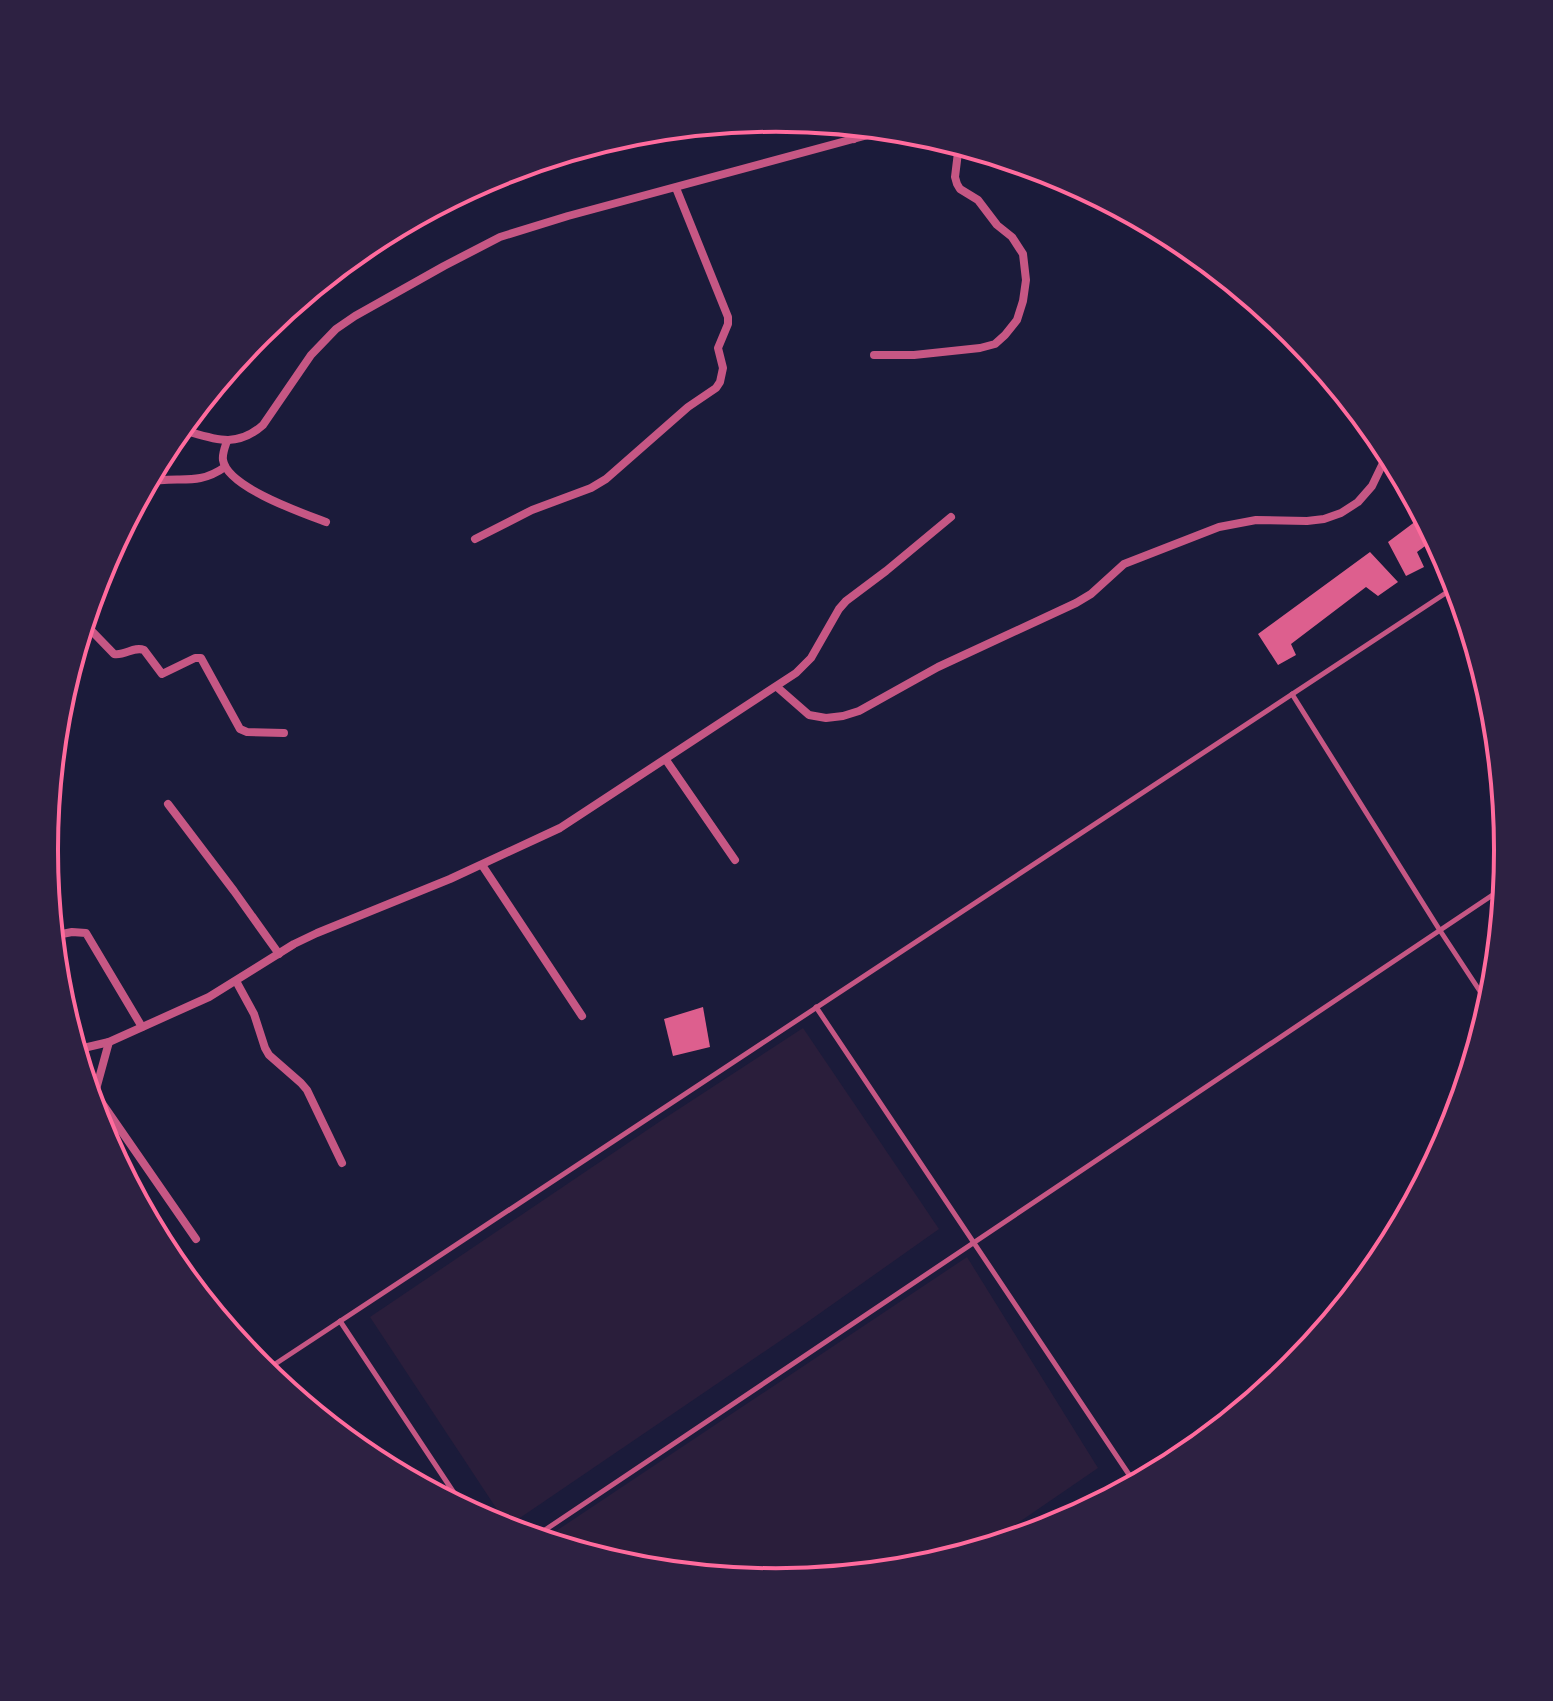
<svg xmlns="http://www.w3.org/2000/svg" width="1553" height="1701" viewBox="0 0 1553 1701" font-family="'Public Sans',sans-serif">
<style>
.green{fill:#2a1e3b}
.building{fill:#dd5f8e}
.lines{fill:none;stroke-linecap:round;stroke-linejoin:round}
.service{stroke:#c65784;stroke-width:5}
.minor{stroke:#c65784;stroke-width:8}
.rim{fill:none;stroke:#ff6b9d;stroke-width:4}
</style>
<rect width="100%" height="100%" fill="#1b1b3a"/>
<g class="green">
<polygon points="803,1028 939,1229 799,1328 508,1526 370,1317 662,1120"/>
<polygon points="967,1257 1098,1468 977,1551 919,1569 776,1583 633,1569 541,1541"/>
</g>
<g class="building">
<polygon points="1424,515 1436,538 1417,552 1424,567 1406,576 1388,542"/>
<polygon points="1370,552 1398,582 1378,596 1366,587 1291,644 1296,655 1278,665 1258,634"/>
<polygon points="703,1007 710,1047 673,1056 664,1019"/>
</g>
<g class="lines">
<g class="service">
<polyline points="1292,694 1439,929 1491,1008"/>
<polyline points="816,1007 1136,1485"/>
<polyline points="340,1321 466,1511"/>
<polyline points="263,1372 1458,585"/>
<polyline points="1056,1528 1286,1375"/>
<polyline points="533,1538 1506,886"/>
</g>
<g class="minor">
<polyline points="845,125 854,139"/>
<polyline points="874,355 914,355 980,348 995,344 1005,335 1017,320 1023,301 1026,280 1023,254 1012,237 997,225 978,200 960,189 957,184 955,177 959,144"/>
<path d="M180 429C212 438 235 450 263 425L311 355 336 329 355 316 444 266 500 237 568 216 890 129"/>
<path d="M227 441C225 447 222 454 223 460 227 487 302 513 326 522"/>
<path d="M146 483C177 474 195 488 225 467"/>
<polyline points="475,539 532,510 591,488 606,479 688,407 716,388 720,382 723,368 718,348 728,324 728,317 676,188"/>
<path d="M84 623 114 654C125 656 134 646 144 650L162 674 195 658H201L240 729 247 732 284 733"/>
<polyline points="777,687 809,715 826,718 843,716 859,711 938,667 1076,603 1091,594 1124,564 1219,527 1256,520 1307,521 1324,519 1341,513 1358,502 1372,486 1385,459 1391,453"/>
<polyline points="666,760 735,860"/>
<polyline points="168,804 234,891 279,954"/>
<polyline points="482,865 582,1016"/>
<polyline points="52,936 72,932 86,933 142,1027"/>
<polyline points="236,981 254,1014 265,1048 269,1055 301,1083 307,1090 342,1163"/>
<polyline points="75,1050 109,1042 209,997 294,944 317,933 450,879 560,828 796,673 811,658 839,609 846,601 886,571 951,517"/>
<polyline points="95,1093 196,1239"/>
<polyline points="90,1100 95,1093 109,1042"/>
</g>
</g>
<path d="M0 0H1553V1701H0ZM58 850a718 718 0 1 1 1436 0a718 718 0 1 1-1436 0Z" fill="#2d2142" fill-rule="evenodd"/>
<path class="rim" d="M58 850a718 718 0 1 1 1436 0a718 718 0 1 1-1436 0Z"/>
</svg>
